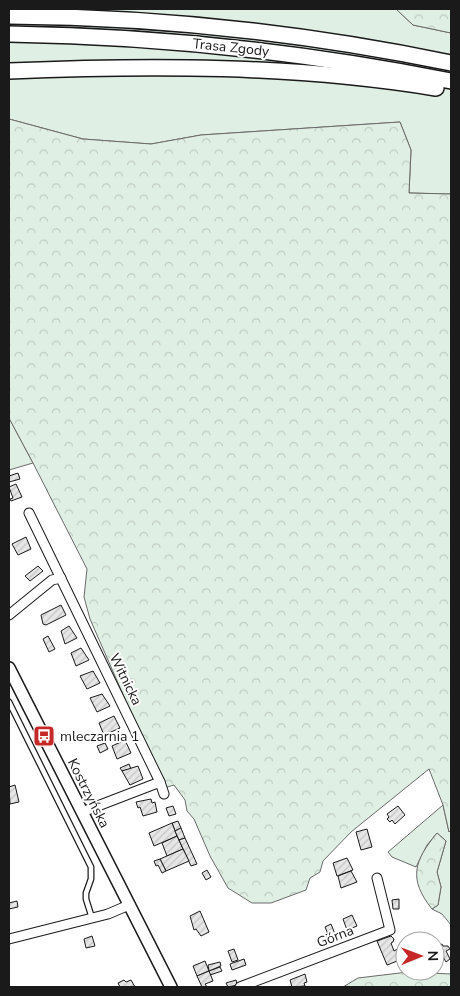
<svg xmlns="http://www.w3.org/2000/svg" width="460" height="996" viewBox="0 0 460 996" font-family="'Nunito Sans',sans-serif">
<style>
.green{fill:#e0efe3;stroke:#6a6a6a}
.forest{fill:url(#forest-crowns);stroke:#6a6a6a}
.building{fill:url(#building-hatch);stroke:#1a1a1a}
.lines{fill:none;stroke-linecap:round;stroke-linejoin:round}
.service-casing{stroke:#1a1a1a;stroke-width:7}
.minor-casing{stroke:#1a1a1a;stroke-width:11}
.secondary-casing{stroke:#1a1a1a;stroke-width:14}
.motorway-casing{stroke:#1a1a1a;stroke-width:18}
.service{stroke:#fff;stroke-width:4.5}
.minor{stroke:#fff;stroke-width:9}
.secondary{stroke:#fff;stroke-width:11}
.motorway{stroke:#fff;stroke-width:15}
.labels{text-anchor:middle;stroke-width:4;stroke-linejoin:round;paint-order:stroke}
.street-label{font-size:14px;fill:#1a1a1a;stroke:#fff}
.poi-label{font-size:14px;fill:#1a1a1a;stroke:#fff;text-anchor:start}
</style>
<defs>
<pattern id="forest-crowns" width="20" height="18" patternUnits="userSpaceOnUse" patternTransform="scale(1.25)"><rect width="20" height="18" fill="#e0efe3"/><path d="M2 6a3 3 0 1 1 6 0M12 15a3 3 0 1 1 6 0" fill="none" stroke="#c0ccc2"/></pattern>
<pattern id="building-hatch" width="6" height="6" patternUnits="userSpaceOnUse" patternTransform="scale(1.25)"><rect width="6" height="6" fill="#e6e6e6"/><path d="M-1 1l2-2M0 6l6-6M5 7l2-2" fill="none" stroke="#c5c5c5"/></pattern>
</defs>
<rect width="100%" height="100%" fill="#fff"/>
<g class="green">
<polygon points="9,9 396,9 413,25 451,33 451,194 409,193 411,150 400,122 201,135 151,144 83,139 9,119"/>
<polygon points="9,418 33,463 9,470"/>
<polygon points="443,805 449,832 451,830 451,925 442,914 432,909 438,905 441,887 437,872 446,841 437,833 427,845 416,867 392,857 388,852"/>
</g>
<g class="forest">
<polygon points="396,9 451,9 451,33 413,25"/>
<polygon points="9,119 83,139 151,144 201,135 400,122 411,150 409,193 451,194 451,830 449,832 443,805 429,769 351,832 323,861 320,872 310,878 306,890 271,903 252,903 228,888 210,856 194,819 187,811 185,800 174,785 164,788 90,619 84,597 87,569 33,463 9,418"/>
<path d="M437 833 446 841 437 872 441 887 438 905 432 909C408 879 414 861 437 833Z"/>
<polygon points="408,972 451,974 451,987 343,987 358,978"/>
</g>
<g class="building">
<polygon points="18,473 20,479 9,482 9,476"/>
<polygon points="16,484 22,497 11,501 10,499 13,498 9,487"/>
<polygon points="26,537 31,549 18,555 12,544"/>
<polygon points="38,566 43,571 30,581 25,576"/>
<polygon points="61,605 66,615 46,625 43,624 41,615"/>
<polygon points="69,626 77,638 65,644 61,631"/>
<polygon points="48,636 55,649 49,652 43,639"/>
<polygon points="81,648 89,660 76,666 71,653"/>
<polygon points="93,671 100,683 87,689 80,676"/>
<polygon points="102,694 110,706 97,712 90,698"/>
<polygon points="114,716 120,728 104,735 99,723"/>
<polygon points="125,740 131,753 117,759 112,746"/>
<polygon points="105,743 108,749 100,753 97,746"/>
<polygon points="129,764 131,769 122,771 120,768"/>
<polygon points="138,766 143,779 130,785 122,771"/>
<polygon points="15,785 19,802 10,804 9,787"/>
<polygon points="151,799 152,803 155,802 157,812 143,816 140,807 138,808 136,802"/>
<polygon points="173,806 176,814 169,816 166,808"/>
<polygon points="398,806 405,815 395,824 392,820 390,822 387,819 389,817 387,814"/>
<polygon points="178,821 181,828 175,831 172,823"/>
<polygon points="172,823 177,836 154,846 149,833"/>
<polygon points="181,828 185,838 179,840 175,831"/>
<polygon points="367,829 372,847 361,850 356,832"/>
<polygon points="177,836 183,849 167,856 162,843"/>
<polygon points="185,838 197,864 191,866 179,840"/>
<polygon points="183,849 189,861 166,871 160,859"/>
<polygon points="347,858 353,870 337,876 333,863"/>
<polygon points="160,859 166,871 162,873 158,865 156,866 154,861"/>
<polygon points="207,870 211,877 206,880 202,873"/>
<polygon points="351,871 357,882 341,888 338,876"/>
<polygon points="399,899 399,909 393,909 392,900"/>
<polygon points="17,901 18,907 9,909 9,903"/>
<polygon points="200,911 209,932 201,936 196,929 194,930 190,916"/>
<polygon points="352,915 357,926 347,930 343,919"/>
<polygon points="331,924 337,939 331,941 325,935 328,934 325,927"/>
<polygon points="92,936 95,946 86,948 84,939"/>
<polygon points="391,936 394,939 393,942 391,943 394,951 401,947 401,944 405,944 405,958 387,965 377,941"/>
<polygon points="442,944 443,946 448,946 450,949 446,951 450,959 446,962 437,946"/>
<polygon points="234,949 238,960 232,962 228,951"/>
<polygon points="244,959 246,965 232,970 230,964"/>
<polygon points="205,961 209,971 197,976 193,966"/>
<polygon points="220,962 221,966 209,971 208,965"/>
<polygon points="220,967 222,971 210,975 209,971"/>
<polygon points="209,971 213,981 205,984 207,987 202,987 197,976"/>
<polygon points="305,974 307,982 304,983 305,986 292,987 290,980"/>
<polygon points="124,980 126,982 131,980 135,987 120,987 118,983"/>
<polygon points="236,980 237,985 228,987 226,983"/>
</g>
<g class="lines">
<g class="service-casing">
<polyline id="service" points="9,702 91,867 91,879 86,893 86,899 92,918"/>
</g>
<g class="minor-casing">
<g id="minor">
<polyline points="29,513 160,782 164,794"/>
<polyline points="9,615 52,580 61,578"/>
<polyline points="82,812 160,782"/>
<polyline points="9,939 108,914 129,905"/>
<polyline points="240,987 390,930 377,878"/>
</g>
</g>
<g class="secondary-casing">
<polyline id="secondary" points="9,668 171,987"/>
</g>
<g class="motorway-casing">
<g id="motorway">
<path d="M9 16C157 17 306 33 451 63"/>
<path d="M9 34C159 36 304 52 451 81"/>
<path d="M9 71C151 65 295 65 436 88"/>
</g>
</g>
<use href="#service" class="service"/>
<use href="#minor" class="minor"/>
<use href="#secondary" class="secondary"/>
<use href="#motorway" class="motorway"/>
</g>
<defs>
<g id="bus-square" transform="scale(1.125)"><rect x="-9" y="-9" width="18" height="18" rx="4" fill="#c62828" stroke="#fff"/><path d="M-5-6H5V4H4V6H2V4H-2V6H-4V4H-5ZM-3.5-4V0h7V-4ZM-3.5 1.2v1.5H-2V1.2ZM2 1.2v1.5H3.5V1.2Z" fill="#fff"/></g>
</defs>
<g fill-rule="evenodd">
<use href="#bus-square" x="44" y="736"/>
</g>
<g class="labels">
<g class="street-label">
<text transform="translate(231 47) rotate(6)" y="5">Trasa Zgody</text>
<text transform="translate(126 679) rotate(64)" y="5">Witnicka</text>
<text transform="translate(89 793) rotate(63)" y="5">Kostrzyńska</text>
<text transform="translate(335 936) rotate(-21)" y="5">Górna</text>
</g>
<g class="poi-label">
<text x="60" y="741">mleczarnia 1</text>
</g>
</g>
<rect width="460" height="996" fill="none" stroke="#1a1a1a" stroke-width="20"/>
<g transform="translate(420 956) rotate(89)"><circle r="24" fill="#ffffff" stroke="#a3a3a3"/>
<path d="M0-4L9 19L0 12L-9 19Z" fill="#c62828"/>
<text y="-8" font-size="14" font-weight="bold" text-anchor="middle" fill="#1a1a1a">N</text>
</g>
</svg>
